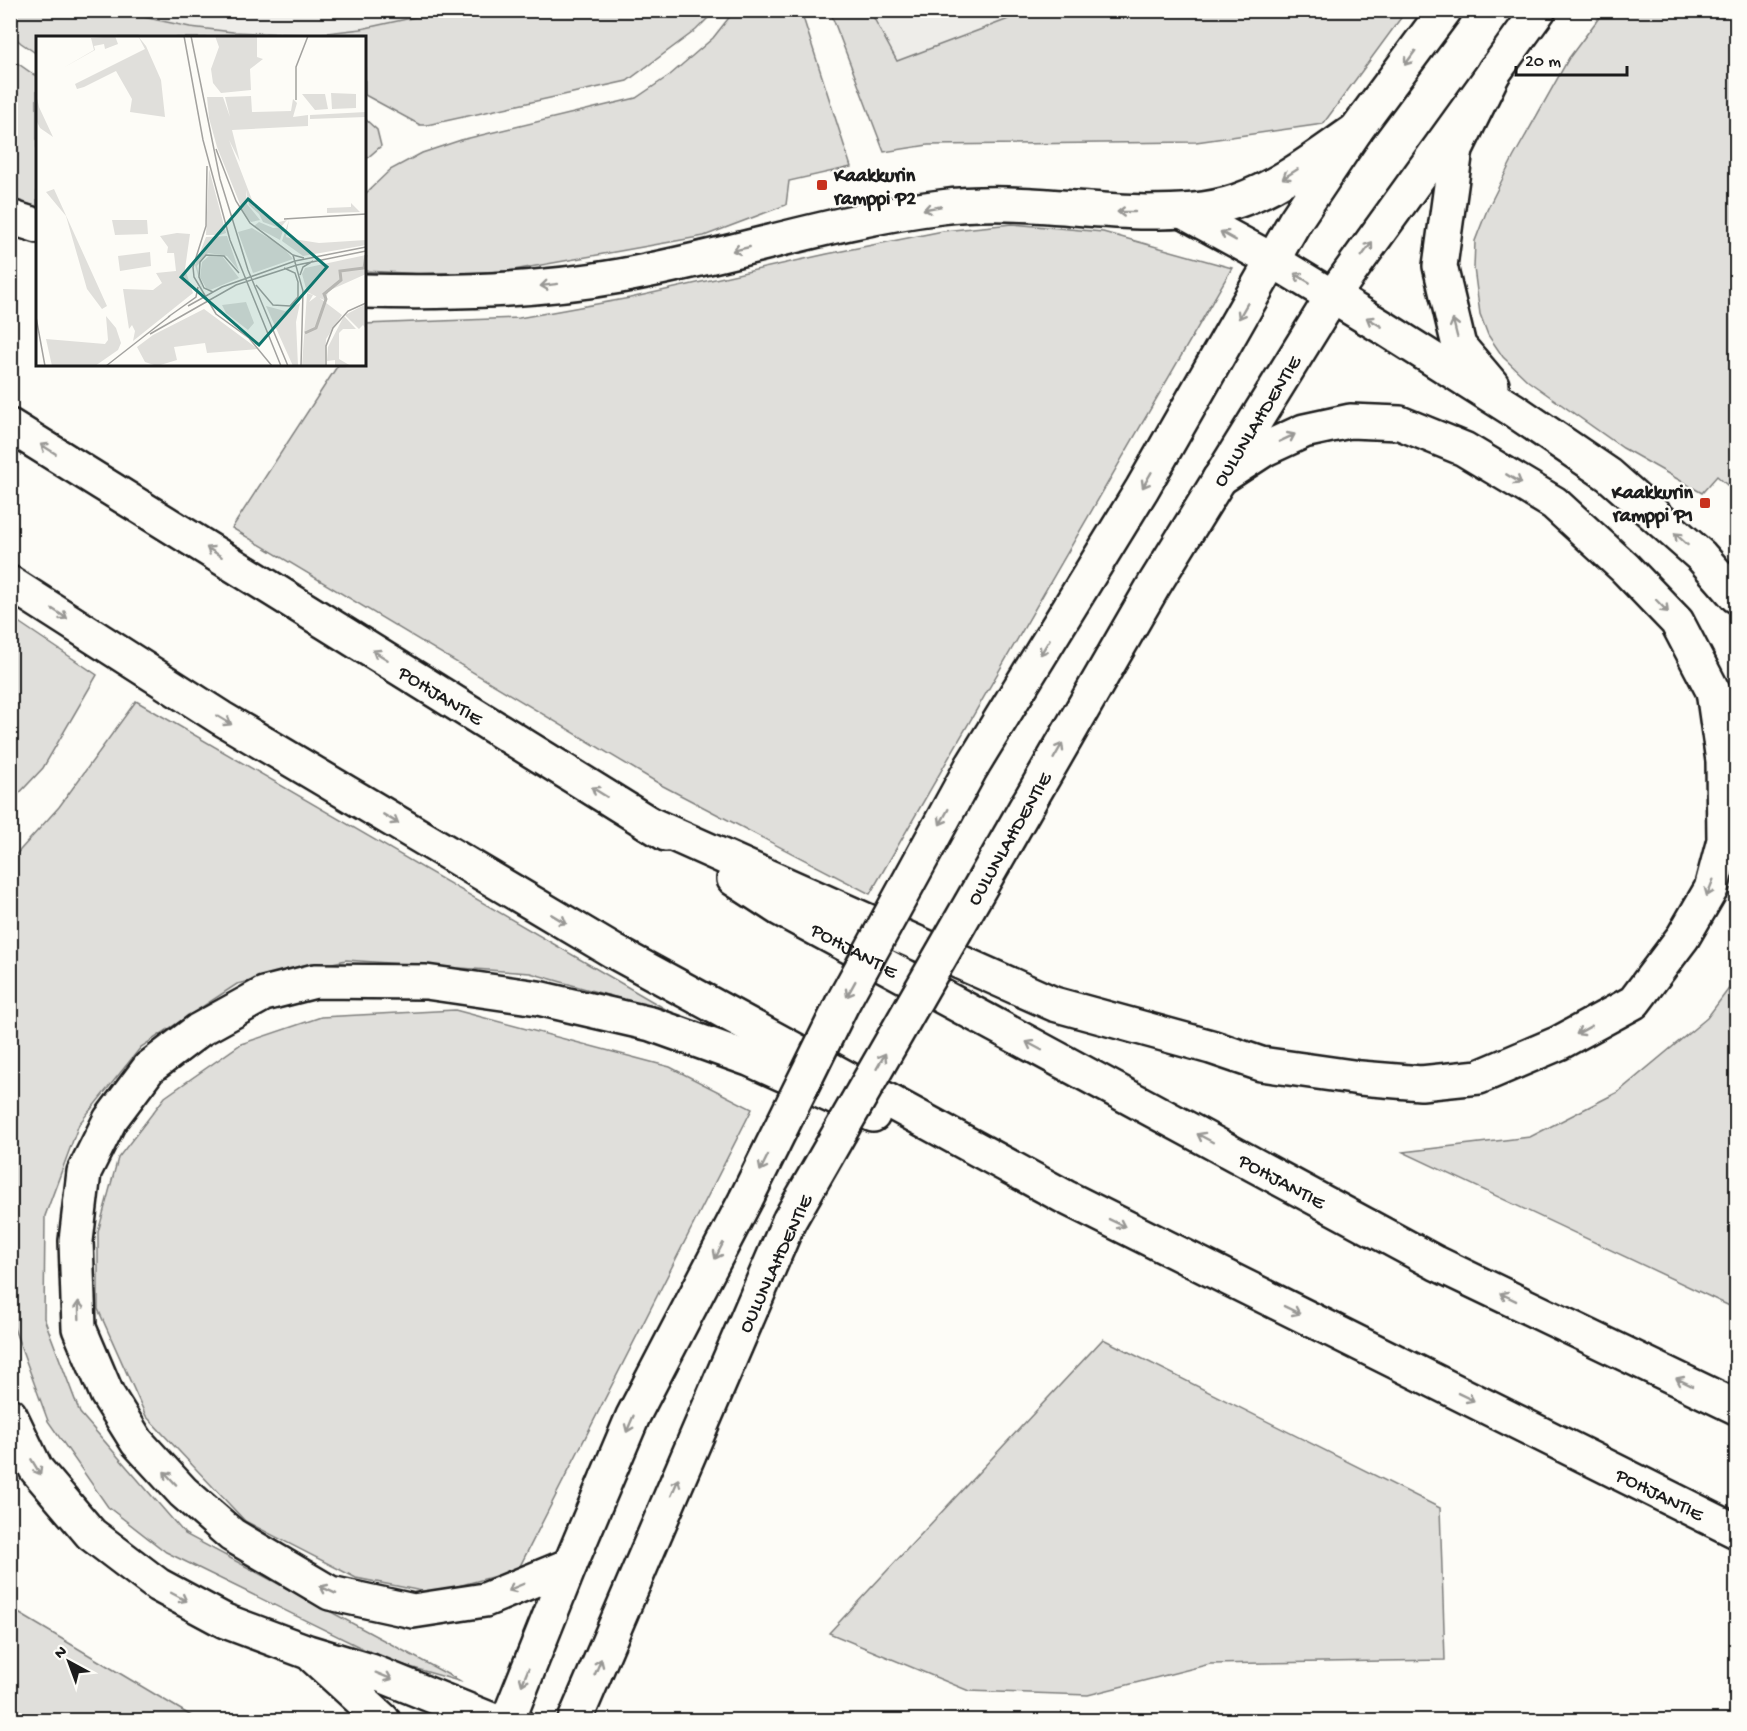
<svg xmlns="http://www.w3.org/2000/svg" width="1747" height="1731" viewBox="0 0 1747 1731" font-family="'Gochi Hand',sans-serif">
<style>
.built{fill:#eeede9}
.green{fill:#e0dfdb;stroke:#7e7e7c;stroke-width:1.5}
.lines{fill:none;stroke-linecap:round;stroke-linejoin:round}
.major-casing{stroke:#1c1c1c;stroke-width:38}
.highway-casing{stroke:#1c1c1c;stroke-width:38}
.major{stroke:#fdfcf7;stroke-width:33}
.highway{stroke:#fdfcf7;stroke-width:33}
.major-bridge-casing{stroke:#1c1c1c;stroke-width:38;stroke-linecap:butt}
.major-bridge{stroke:#fdfcf7;stroke-width:33}
.oneway{stroke:#989794}
.poi-dot{fill:#c8321e;stroke:#fdfcf7;stroke-width:2}
.labels{text-anchor:middle;stroke-width:4.5;stroke-linejoin:round;paint-order:stroke}
.poi-label{font-size:20px;font-weight:bold;fill:#1c1c1c;stroke:#fdfcf7;text-anchor:start}
.street-label{font-size:20px;fill:#1c1c1c;stroke:#fdfcf7}
.inset-river{fill:none;stroke:#b7b6b2;stroke-width:3}
.inset-road{fill:none;stroke:#a3a29f;stroke-width:1.5}
.view{fill:#0f766e;fill-opacity:0.15;stroke:#0f766e;stroke-width:3}
.inset-edge{fill:none;stroke:#1c1c1c;stroke-width:3}
</style>
<rect width="100%" height="100%" fill="#fdfcf7"/>
<filter id="ink" filterUnits="userSpaceOnUse"><feTurbulence type="fractalNoise" baseFrequency=".0167" numOctaves="2"/><feDisplacementMap in="SourceGraphic" scale="12" xChannelSelector="R" yChannelSelector="G"/><feConvolveMatrix kernelMatrix="1 2 1 2 8 2 1 2 1" color-interpolation-filters="sRGB"/></filter>
<g filter="url(#ink)">
<g class="built">
<polygon points="121,11 455,11 361,30 310,35 233,32 190,27 134,15"/>
<polygon points="854,11 1038,11 889,75"/>
</g>
<g class="green">
<polygon points="735,10 801,11 851,167 789,181 786,205 704,236 508,271 425,274 365,271 365,194 390,170 422,153 461,140 636,98 670,75 713,38"/>
<polygon points="10,11 121,11 134,15 190,27 233,32 310,35 361,29 443,11 715,11 696,30 627,81 427,125 420,125 365,95 364,38 38,38 37,54 21,43 11,34"/>
<polygon points="830,11 870,11 897,61 1006,20 1024,11 1406,11 1323,124 1196,142 928,145 884,152"/>
<polygon points="1604,11 1736,11 1736,493 1717,476 1702,493 1623,448 1528,381 1503,357 1488,335 1480,314 1474,268 1475,241 1487,210 1513,158 1569,58"/>
<polygon points="10,58 37,77 37,207 11,198"/>
<polygon points="365,119 377,130 381,146 365,160"/>
<polygon points="1012,224 1103,232 1232,268 870,894 663,786 232,528 338,365 364,364 365,324 519,318 630,298 827,254 943,231"/>
<polygon points="11,617 97,675 43,768 11,802"/>
<polygon points="136,701 674,1014 530,973 346,960 237,984 141,1047 79,1124 45,1216 44,1318 80,1413 185,1534 462,1682 386,1660 166,1552 108,1507 48,1421 11,1320 11,860 59,807"/>
<polygon points="1736,979 1736,1309 1403,1152 1530,1137 1618,1092 1707,1018"/>
<polygon points="455,1010 670,1067 752,1109 518,1570 432,1593 356,1578 245,1521 146,1416 98,1309 98,1232 118,1158 165,1097 241,1044 321,1017"/>
<polygon points="1103,1339 1440,1508 1445,1660 1210,1664 1088,1695 969,1691 829,1633"/>
<polygon points="10,1608 183,1711 198,1720 11,1720"/>
</g>
<g class="lines">
<g class="major-casing">
<g id="major">
<polyline points="972,766 1142,489 1295,221 1356,130 1445,10"/>
<path id="s1" d="M1029 802 1154 585 1332 297 1539 10"/>
<polyline points="508,1720 570,1565 633,1416 746,1199"/>
<polyline points="575,1720 789,1221"/>
</g>
</g>
<g class="highway-casing">
<g id="highway">
<polyline points="1184,212 1272,260 1384,328 1512,409 1609,475 1701,556 1736,596"/>
<polyline points="10,217 38,226"/>
<path d="M364 291C450 293 536 291 620 276 728 257 833 220 941 207 1010 198 1078 211 1146 212 1177 212 1208 211 1237 201 1281 186 1318 156 1356 130"/>
<polyline points="1492,385 1459,346 1440,266 1456,149 1495,70"/>
<path id="s2" d="M10 426 666 834"/>
<path id="s3" d="M10 583 221 718 613 951 1065 1197 1736 1531"/>
<polyline points="648,823 1054,1004 1211,1047 1261,1064 1360,1078 1421,1083 1479,1077 1559,1043 1634,1002 1683,937 1711,889 1724,840 1723,761 1713,691 1677,622 1625,568 1554,503 1464,449 1400,423 1350,421 1304,431 1265,449 1219,479"/>
<path id="s4" d="M734 879 780 909 1436 1263 1736 1407"/>
<polyline points="10,1415 36,1469 91,1534 158,1585 225,1621 308,1652 371,1671 492,1720"/>
<polyline points="570,1565 485,1600 413,1611 330,1593 232,1535 183,1492 137,1442 107,1394 79,1328 76,1241 84,1172 110,1120 149,1068 199,1030 264,994 315,981 426,982 538,998 651,1024 749,1059 873,1115"/>
<polyline points="314,1657 383,1720"/>
</g>
</g>
<use href="#major" class="major"/>
<use href="#highway" class="highway"/>
<g class="major-bridge-casing">
<g id="major-bridge">
<polyline points="746,1199 842,1004 972,766"/>
<polyline points="789,1221 1029,802"/>
</g>
</g>
<use href="#major-bridge" class="major-bridge"/>
</g>
<defs><path id="oneway-shaft" d="M-6 0H5M1.5-3L5.5 0L1.5 3" fill="none" stroke-width="1.6" stroke-linecap="round" stroke-linejoin="round" transform="scale(1.5)"/></defs>
<g class="oneway">
<use href="#oneway-shaft" transform="translate(1410 58) rotate(126)"/>
<use href="#oneway-shaft" transform="translate(1290 174) rotate(148)"/>
<use href="#oneway-shaft" transform="translate(932 208) rotate(170)"/>
<use href="#oneway-shaft" transform="translate(1126 212) rotate(-180)"/>
<use href="#oneway-shaft" transform="translate(1228 236) rotate(-151)"/>
<use href="#oneway-shaft" transform="translate(741 249) rotate(167)"/>
<use href="#oneway-shaft" transform="translate(1367 249) rotate(-54)"/>
<use href="#oneway-shaft" transform="translate(1302 278) rotate(-149)"/>
<use href="#oneway-shaft" transform="translate(549 285) rotate(173)"/>
<use href="#oneway-shaft" transform="translate(1243 311) rotate(120)"/>
<use href="#oneway-shaft" transform="translate(1374 322) rotate(-149)"/>
<use href="#oneway-shaft" transform="translate(1455 328) rotate(-104)"/>
<use href="#oneway-shaft" transform="translate(1287 438) rotate(-25)"/>
<use href="#oneway-shaft" transform="translate(48 449) rotate(-148)"/>
<use href="#oneway-shaft" transform="translate(1514 479) rotate(31)"/>
<use href="#oneway-shaft" transform="translate(1147 480) rotate(120)"/>
<use href="#oneway-shaft" transform="translate(1681 539) rotate(-138)"/>
<use href="#oneway-shaft" transform="translate(214 552) rotate(-148)"/>
<use href="#oneway-shaft" transform="translate(1662 606) rotate(46)"/>
<use href="#oneway-shaft" transform="translate(60 614) rotate(33)"/>
<use href="#oneway-shaft" transform="translate(1045 647) rotate(121)"/>
<use href="#oneway-shaft" transform="translate(380 655) rotate(-148)"/>
<use href="#oneway-shaft" transform="translate(224 720) rotate(31)"/>
<use href="#oneway-shaft" transform="translate(1058 751) rotate(-60)"/>
<use href="#oneway-shaft" transform="translate(599 792) rotate(-148)"/>
<use href="#oneway-shaft" transform="translate(944 817) rotate(119)"/>
<use href="#oneway-shaft" transform="translate(391 819) rotate(31)"/>
<use href="#oneway-shaft" transform="translate(1710 888) rotate(112)"/>
<use href="#oneway-shaft" transform="translate(559 919) rotate(31)"/>
<use href="#oneway-shaft" transform="translate(851 989) rotate(119)"/>
<use href="#oneway-shaft" transform="translate(1584 1030) rotate(151)"/>
<use href="#oneway-shaft" transform="translate(1034 1046) rotate(-152)"/>
<use href="#oneway-shaft" transform="translate(881 1061) rotate(-60)"/>
<use href="#oneway-shaft" transform="translate(1205 1138) rotate(-152)"/>
<use href="#oneway-shaft" transform="translate(764 1163) rotate(116)"/>
<use href="#oneway-shaft" transform="translate(1117 1223) rotate(26)"/>
<use href="#oneway-shaft" transform="translate(719 1251) rotate(117)"/>
<use href="#oneway-shaft" transform="translate(1508 1297) rotate(-154)"/>
<use href="#oneway-shaft" transform="translate(79 1310) rotate(-92)"/>
<use href="#oneway-shaft" transform="translate(1292 1310) rotate(26)"/>
<use href="#oneway-shaft" transform="translate(1684 1382) rotate(-154)"/>
<use href="#oneway-shaft" transform="translate(1466 1397) rotate(26)"/>
<use href="#oneway-shaft" transform="translate(630 1424) rotate(113)"/>
<use href="#oneway-shaft" transform="translate(36 1467) rotate(59)"/>
<use href="#oneway-shaft" transform="translate(170 1478) rotate(-133)"/>
<use href="#oneway-shaft" transform="translate(675 1487) rotate(-67)"/>
<use href="#oneway-shaft" transform="translate(516 1587) rotate(157)"/>
<use href="#oneway-shaft" transform="translate(328 1590) rotate(-155)"/>
<use href="#oneway-shaft" transform="translate(179 1597) rotate(28)"/>
<use href="#oneway-shaft" transform="translate(598 1667) rotate(-67)"/>
<use href="#oneway-shaft" transform="translate(384 1676) rotate(22)"/>
<use href="#oneway-shaft" transform="translate(525 1677) rotate(112)"/>
</g>
</g>
<g class="poi-dot">
<rect x="816" y="179" width="12" height="12" rx="3"/>
<rect x="1699" y="497" width="12" height="12" rx="3"/>
</g>
<g class="labels">
<g class="poi-label">
<text x="834" y="181">Kaakkurin<tspan x="834" dy="23">ramppi P2</tspan></text>
<text x="1693" y="498" text-anchor="end">Kaakkurin<tspan x="1693" dy="23">ramppi P1</tspan></text>
</g>
<g class="street-label">
<text dy="7" stroke="none"><textPath href="#s1" startOffset="444">OULUNLAHDENTIE</textPath></text>
<text dy="7" stroke="none"><textPath href="#s2" startOffset="508">POHJANTIE</textPath></text>
<text transform="translate(1008 838) rotate(-60)" y="7">OULUNLAHDENTIE</text>
<text dy="7" stroke="none"><textPath href="#s4" startOffset="140">POHJANTIE</textPath></text>
<text dy="7" stroke="none"><textPath href="#s4" startOffset="626">POHJANTIE</textPath></text>
<text transform="translate(774 1263) rotate(-65)" y="7">OULUNLAHDENTIE</text>
<text dy="7" stroke="none"><textPath href="#s3" startOffset="1886">POHJANTIE</textPath></text>
</g>
</g>
<g transform="translate(36 36)">
<rect width="330" height="330" fill="#fdfcf7"/>
<path d="M79 0 82 8 69 13 68 8 58 10 59 14 27 32 58 14 55 2ZM102 0 110 10 125 44 129 81 94 76 96 63 80 35 48 51 41 53 39 48 109 13ZM179 0H221V21L227 23 214 33 215 54 185 57 177 47 175 33 183 11ZM295 57 320 58V72L296 73ZM0 58 3 71 17 101 4 92 0 84ZM266 58H289L292 73 279 74ZM215 60 216 76 255 75 257 63 261 67 257 81 272 79V90L196 94 204 126 193 104 218 169 239 187 251 184 244 192 227 186 223 178 213 169 210 154 211 168 224 184 215 186 208 178 181 111 173 82 171 61H187L194 81 189 61ZM330 76V81L274 83V79ZM173 133 190 197 184 199H170ZM18 153 71 270 66 273 51 253 30 180 10 156ZM315 167 324 176 291 177V172L315 171ZM76 184H111L112 198 79 199ZM253 184 250 201 257 203 283 207 330 204V209L267 220 246 205ZM223 186 237 192 248 191 244 204 218 190ZM216 192 246 210 257 223 217 237 202 196ZM141 197 154 198 149 233 157 257 97 305 99 295 96 289 93 293 87 253 117 254 126 247 120 237 140 235 138 217H131L132 211 124 200ZM191 200 203 235 191 220 172 217 161 230 167 257 159 229 170 201ZM114 216 115 230 84 235 82 220ZM330 219V238L292 255 290 265 271 256 266 238 269 232ZM173 220 187 221 203 242 174 254 170 252 164 241 166 226ZM271 257 277 259 273 266 281 260 306 279 290 303 289 330H266ZM210 266 218 287 212 294 190 277 186 269ZM264 267 260 286 262 330H257L230 270 249 275ZM330 268V293L327 289 323 293 309 279ZM168 273 222 313 171 317 169 307 138 311 141 324 121 330 109 326 101 311 117 299ZM70 280 80 292 85 307 82 314 59 330H16L10 303 69 308 72 304ZM308 280 320 293H307L303 297V323L315 330H299V324L291 325 292 311Z" fill="#e0dfdb"/>
<path class="inset-river" d="M269 297 280 292 290 263 288 258 305 244 304 235 328 232 330 219"/>
<path class="inset-road" d="M148 0 167 104 194 204 245 330M155 0 184 143 212 234 252 330M260 64V31L272 0M180 113 200 165 214 187 257 219 268 222M171 130 170 190 157 231 158 241 180 278 213 302 236 330M248 183 330 178M257 219 267 255 265 330M264 239 267 231 277 225M220 249 237 269 254 270 262 261V246L259 237 248 232M177 256 168 252 163 241 164 226 170 219 188 220 203 237M152 270 186 251 259 225 330 211M0 281 9 330M132 281 160 261 162 251M114 298 200 249 261 229 330 215M70 330 134 280M290 330V310L297 292 312 275 330 267"/>
<path class="view" d="M212 163 291 231 223 309 145 241Z"/>
<rect width="330" height="330" class="inset-edge"/>
</g>
<rect width="1747" height="1731" fill="none" stroke="#fdfcf7" stroke-width="36"/>
<rect x="18" y="18" width="1711" height="1695" fill="none" stroke="#1c1c1c" stroke-width="2" filter="url(#ink)"/>
<g transform="translate(69 1662) rotate(319)" stroke="#fdfcf7" stroke-width="4.5" paint-order="stroke">
<path d="M0-4.5L10 22L0 15L-10 22Z" fill="#1c1c1c"/>
<text y="-9" font-size="16" font-weight="bold" text-anchor="middle" fill="#1c1c1c">N</text>
</g>
<path d="M1516 66v9h111v-9" fill="none" stroke="#1c1c1c" stroke-width="3"/>
<text x="1525" y="66" font-size="18" fill="#1c1c1c" stroke="#fdfcf7" stroke-width="4.5" paint-order="stroke">20 m</text>
</svg>
